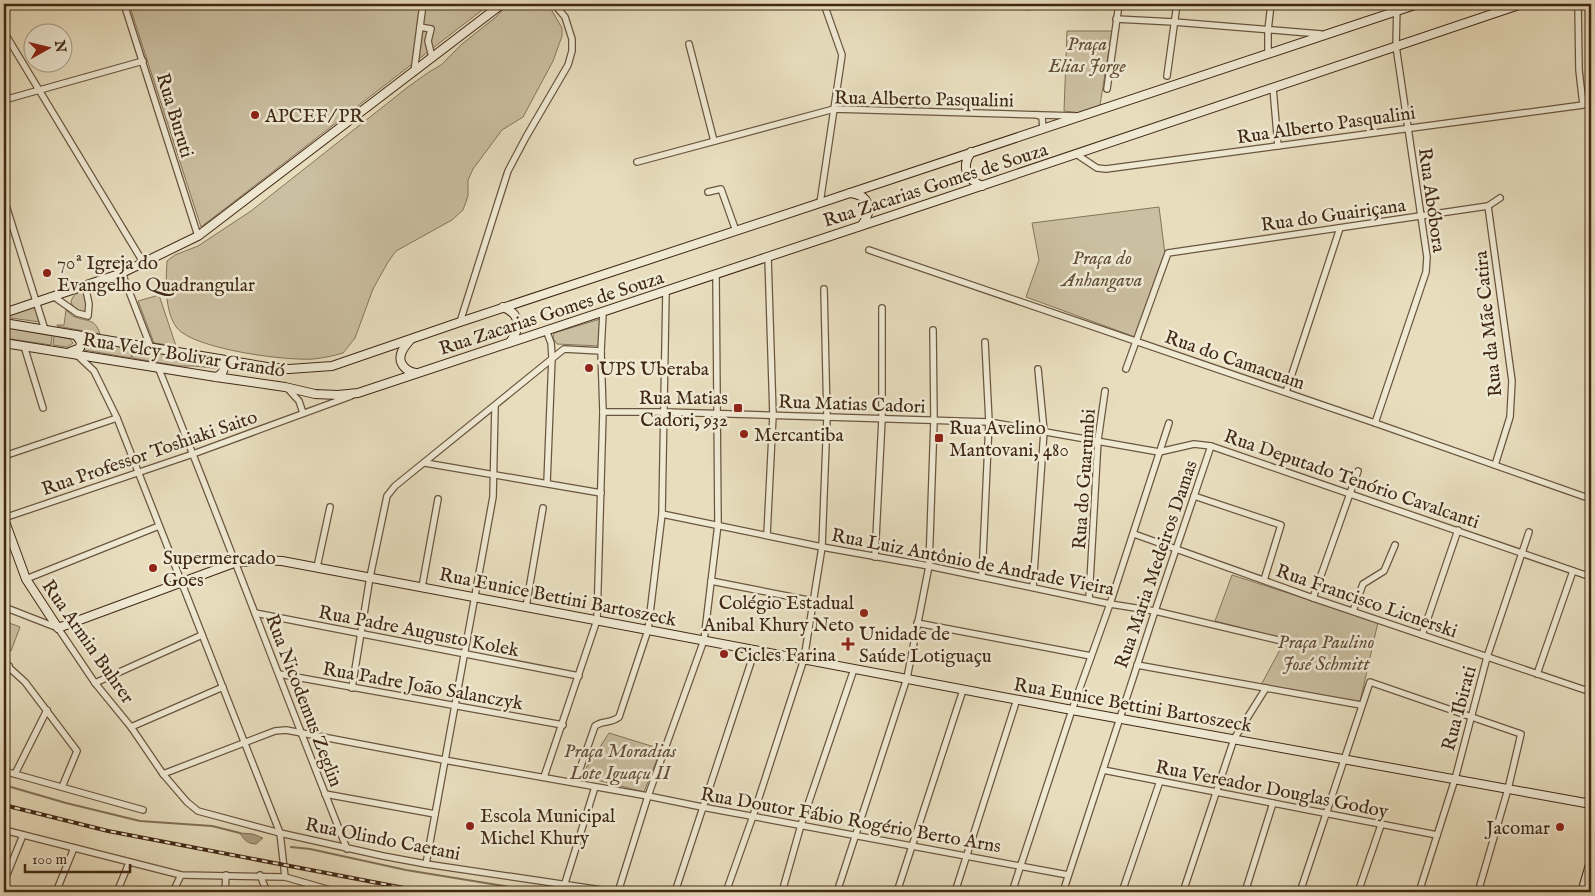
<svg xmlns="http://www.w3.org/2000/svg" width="1595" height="896" viewBox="0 0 1595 896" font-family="'IM FELL English',serif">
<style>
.green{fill:#cbbfa1;stroke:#86745b}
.water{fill:#afa085;stroke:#837058}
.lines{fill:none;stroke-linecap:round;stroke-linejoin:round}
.stream{stroke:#837058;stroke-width:2}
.street-casing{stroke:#6a563f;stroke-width:8}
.secondary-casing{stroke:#402815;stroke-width:10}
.street{stroke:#f0ead5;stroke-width:5.5}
.secondary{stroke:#f0ead5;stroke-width:8}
.rail-casing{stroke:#402815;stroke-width:4}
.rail{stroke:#f0ead5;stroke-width:2;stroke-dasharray:5.5;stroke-linecap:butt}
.poi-dot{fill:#8f2418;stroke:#f0ead5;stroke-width:2}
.labels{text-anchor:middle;stroke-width:5;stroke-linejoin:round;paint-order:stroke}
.park-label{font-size:19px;font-style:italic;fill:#634e38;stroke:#f0ead5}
.street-label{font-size:19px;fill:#402815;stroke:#f0ead5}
.poi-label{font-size:19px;fill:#402815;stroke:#f0ead5;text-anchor:start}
</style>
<rect width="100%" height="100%" fill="#e8debe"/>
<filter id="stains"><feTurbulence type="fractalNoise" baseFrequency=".004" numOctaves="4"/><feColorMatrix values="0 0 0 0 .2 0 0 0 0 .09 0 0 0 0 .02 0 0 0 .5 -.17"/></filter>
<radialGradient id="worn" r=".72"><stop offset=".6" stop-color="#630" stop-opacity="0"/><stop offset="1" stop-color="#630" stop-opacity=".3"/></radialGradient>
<g class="green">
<polygon points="129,4 490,4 201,227"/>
<path d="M508 4H548L562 28V36L553 61 523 117 502 130 473 169 468 180V196L463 210 452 220 396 251 388 262 373 289 355 338 343 353C333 356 323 358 313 359 285 361 194 349 177 328 164 311 166 281 167 261L175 255 198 246 251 211 408 87 429 72 441 65 462 44 496 17Z"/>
<polygon points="1022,4 1107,4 1025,10"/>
<polygon points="1067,31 1112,31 1100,105 1081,113 1064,111"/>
<polygon points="1159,207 1165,254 1135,337 1026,297 1039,260 1032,223"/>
<path d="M85 290 87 299 86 311C80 313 73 309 71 302 73 294 78 292 85 290Z"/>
<polygon points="159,295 176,346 154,343 138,301"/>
<polygon points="32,307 36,309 40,322 4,317"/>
<path d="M66 310C69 312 71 316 75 317 88 322 95 318 100 334L57 326V325H64Z"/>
<polygon points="600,319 599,346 557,344 553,338 554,333"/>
<polygon points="4,327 52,336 51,345 4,338"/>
<polygon points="54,336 70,339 73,343 67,347 53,345"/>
<polygon points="86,341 132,349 131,358 84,350"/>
<polygon points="134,349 220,363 222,369 194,366 179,366 132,358"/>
<polygon points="1232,575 1378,622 1360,702 1261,685 1282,646 1278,637 1215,621"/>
<polygon points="4,621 20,627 11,651 4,648"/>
<polygon points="609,733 661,749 644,792 581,776"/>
</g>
<path class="water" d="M240 833 253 834 263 838 256 844C248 844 244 840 240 833Z"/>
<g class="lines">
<g class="stream">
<polyline points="4,785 66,803 140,821 212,826 240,833"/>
<polyline points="291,847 310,849 406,870 504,886 530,892"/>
</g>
<g class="street-casing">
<g id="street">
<polyline points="124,4 198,236"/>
<polyline points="1116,19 1174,22 1321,34"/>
<polyline points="420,27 431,29 428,41 432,57"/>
<polyline points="4,32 143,262"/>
<polyline points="689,44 714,141"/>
<polyline points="1268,53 1268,30 1271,4"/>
<polyline points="414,72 423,4"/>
<polyline points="1167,76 1177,4"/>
<polyline points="1273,88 1278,146"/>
<polyline points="1107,89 1119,4"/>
<polyline points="4,100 143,61"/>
<polyline points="1037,115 1042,117 1043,128"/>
<polyline points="1076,154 1097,168 1106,169 1583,105 1579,70 1578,4"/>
<polyline points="637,162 834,109 1077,116"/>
<polyline points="708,192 721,189 736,231"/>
<polyline points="4,199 45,330"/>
<polyline points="820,203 842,55 824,4"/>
<polyline points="1488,206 1512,381 1510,417 1495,465"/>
<polyline points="869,250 1375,423 1591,499"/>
<polyline points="122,273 151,348"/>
<polyline points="53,296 77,313 88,316 89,304 85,285"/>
<polyline points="460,322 508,171 526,137 568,65 572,51 572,39 565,17 554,4"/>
<polyline points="546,330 551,343 552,357 547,483"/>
<polyline points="24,346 43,408"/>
<polyline points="77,355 94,371 117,418 280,833 285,877"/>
<path d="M158 367C223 527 283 689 347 849"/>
<polyline points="1126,369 1168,253 1488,206 1500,198"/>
<polyline points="289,390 299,401 303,413"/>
<polyline points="1286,392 1340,228"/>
<polyline points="603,412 665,412 989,422 1159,452 1194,444 1211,446 1591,577"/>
<polyline points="1375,423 1426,272 1427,257 1396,46 1397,4"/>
<polyline points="4,456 117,418"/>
<polyline points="425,463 601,493"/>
<polyline points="1194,496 1281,525 1264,580"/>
<polyline points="662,514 822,547 929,566 1110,604 1155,611 1278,640"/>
<polyline points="4,518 193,454 351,396"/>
<polyline points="1134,534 1313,598 1591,692"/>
<polyline points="767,535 773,415 768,257"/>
<polyline points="875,557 882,419 882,308"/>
<polyline points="317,567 330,507"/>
<polyline points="982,577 989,422 985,342"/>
<polyline points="26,579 159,526"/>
<polyline points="711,581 813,601"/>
<polyline points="422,587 438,499"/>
<polyline points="1033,587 1044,431 1038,369"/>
<polyline points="1313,598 1358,471"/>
<polyline points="1089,599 1098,440 1105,391"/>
<polyline points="4,607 58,628 95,683 131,727 163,774 187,802 198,811 280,833 383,856 426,864 615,892"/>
<polyline points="526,607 543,508"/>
<polyline points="1353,611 1363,584 1384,571 1395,545"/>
<polyline points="255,613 579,676"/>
<polyline points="917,623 1091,656"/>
<polyline points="1422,635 1458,530"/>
<polyline points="4,663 25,682 77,751 62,787"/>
<polyline points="1137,665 1361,705"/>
<polyline points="279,674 563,725"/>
<polyline points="1537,674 1573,571"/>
<polyline points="4,677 9,666"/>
<polyline points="95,683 202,635"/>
<polyline points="352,688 370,577 387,496 395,486 564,349 601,351"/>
<polyline points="131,727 223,687"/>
<polyline points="1103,770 1437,835"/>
<polyline points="4,771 143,810"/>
<polyline points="15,774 47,710"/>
<polyline points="163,774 275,731 286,730 444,760 648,796 702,807 1068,875"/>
<polyline points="544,777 597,620 603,412 601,351 603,313"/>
<path d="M575 783 595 726C603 720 610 724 619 717L648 630 662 514 666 292"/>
<polyline points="325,794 435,814"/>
<polyline points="4,830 181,875 285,877 337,892"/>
<polyline points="426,864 493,497 495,406"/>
<polyline points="260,875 267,892"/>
<polyline points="4,882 23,835"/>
<polyline points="565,883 595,787"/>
<polyline points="56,892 74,848"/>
<polyline points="117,892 129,863"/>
<polyline points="173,892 181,875"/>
<polyline points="225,892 226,875"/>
<polyline points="618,892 648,796 704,640 718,524 716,275"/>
<polyline points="675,892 755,650"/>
<polyline points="726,892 753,816 804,659 822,547 827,417 824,289"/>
<polyline points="782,892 801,825 854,669"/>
<polyline points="837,892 907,678 929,566 934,420 933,330"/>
<polyline points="897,892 963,690"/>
<polyline points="955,892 1017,699"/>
<polyline points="1012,892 1072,710 1110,604 1169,423"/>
<polyline points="1063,892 1155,611 1211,446"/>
<polyline points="1122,892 1160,781"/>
<polyline points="1183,892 1234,739 1266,688"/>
<polyline points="1245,892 1273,803"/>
<polyline points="1300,892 1370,682 1521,734 1508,789 1478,892"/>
<polyline points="1358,892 1381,825"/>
<polyline points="1419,892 1455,779 1487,657 1529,532"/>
</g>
</g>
<g class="secondary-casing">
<g id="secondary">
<path d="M971 152C961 167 966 179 982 186"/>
<path d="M850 193C870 195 873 210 862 225"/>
<path d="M503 307C521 314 521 328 510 342"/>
<polyline points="4,313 122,273 198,236 502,4"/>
<polyline points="4,323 267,367 289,369 332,366 460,322 820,203 1418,4"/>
<path d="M410 340C407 344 402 349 401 354 398 364 407 372 416 373"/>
<polyline points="4,343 216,377 285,387 315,394 338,395 358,393 933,202 1522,4"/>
<polyline points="70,352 80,348 81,342 76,335"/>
<path d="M216 377C225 373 226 367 219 359"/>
<polyline points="4,519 26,579 58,628 234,563 260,560 282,561 1072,710 1591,804"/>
<polyline points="1582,892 1591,861"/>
</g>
</g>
<use href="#street" class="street"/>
<use href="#secondary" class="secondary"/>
<g class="rail-casing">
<polyline id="rail" points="4,805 108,831 425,892"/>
</g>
<use href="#rail" class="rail"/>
</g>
<g class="poi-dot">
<circle cx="255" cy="115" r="5"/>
<circle cx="47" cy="273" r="5"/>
<circle cx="589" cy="368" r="5"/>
<rect x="733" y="403" width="10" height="10" rx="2.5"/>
<circle cx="744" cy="434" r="5"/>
<rect x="934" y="433" width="10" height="10" rx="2.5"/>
<circle cx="153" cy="568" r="5"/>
<circle cx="864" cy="613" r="5"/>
<path d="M845.5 636.5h5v5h5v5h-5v5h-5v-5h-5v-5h5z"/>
<circle cx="724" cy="654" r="5"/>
<circle cx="470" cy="826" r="5"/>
<circle cx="1560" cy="827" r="5"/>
</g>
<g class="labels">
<g class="park-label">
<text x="1087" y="50">Praça<tspan x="1087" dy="22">Elias Jorge</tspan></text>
<text x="1102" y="264">Praça do<tspan x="1102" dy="22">Anhangava</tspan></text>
<text x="1326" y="648">Praça Paulino<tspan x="1326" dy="22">José Schmitt</tspan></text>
<text x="620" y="757">Praça Moradias<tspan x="620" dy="22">Lote Iguaçu II</tspan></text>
</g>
<g class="street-label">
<text transform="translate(924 98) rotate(1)" y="7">Rua Alberto Pasqualini</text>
<text transform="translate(176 115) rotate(73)" y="7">Rua Buruti</text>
<text transform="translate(1326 124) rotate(-8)" y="7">Rua Alberto Pasqualini</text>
<text transform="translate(935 184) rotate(-18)" y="7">Rua Zacarias Gomes de Souza</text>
<text transform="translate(1433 200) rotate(82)" y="7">Rua Abóbora</text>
<text transform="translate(1333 214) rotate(-8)" y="7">Rua do Guairiçana</text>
<text transform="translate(551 312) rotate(-18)" y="7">Rua Zacarias Gomes de Souza</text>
<text transform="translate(1487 324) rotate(-96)" y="7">Rua da Mãe Catira</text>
<text transform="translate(184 354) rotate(9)" y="7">Rua Velcy Bolivar Grandó</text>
<text transform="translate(1235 359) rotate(19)" y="7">Rua do Camacuam</text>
<text transform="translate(852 403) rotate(2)" y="7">Rua Matias Cadori</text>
<text transform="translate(149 452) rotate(-19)" y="7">Rua Professor Toshiaki Saito</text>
<text transform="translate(1352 478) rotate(19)" y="7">Rua Deputado Tenório Cavalcanti</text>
<text transform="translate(1083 479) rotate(-86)" y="7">Rua do Guarumbi</text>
<text transform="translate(973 561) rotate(11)" y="7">Rua Luiz Antônio de Andrade Vieira</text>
<text transform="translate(1155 564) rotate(-71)" y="7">Rua Maria Medeiros Damas</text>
<text transform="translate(558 596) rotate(11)" y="7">Rua Eunice Bettini Bartoszeck</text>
<text transform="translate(1367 600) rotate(19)" y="7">Rua Francisco Licnerski</text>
<text transform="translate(419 630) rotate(11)" y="7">Rua Padre Augusto Kolek</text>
<text transform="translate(89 641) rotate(55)" y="7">Rua Armin Buhrer</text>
<text transform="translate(423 685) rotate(10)" y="7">Rua Padre João Salanczyk</text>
<text transform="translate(305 700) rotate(69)" y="7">Rua Nicodemus Zeglin</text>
<text transform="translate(1133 704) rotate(10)" y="7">Rua Eunice Bettini Bartoszeck</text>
<text transform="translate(1458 708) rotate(-75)" y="7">Rua Ibirati</text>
<text transform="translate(1272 788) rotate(11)" y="7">Rua Vereador Douglas Godoy</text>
<text transform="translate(851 819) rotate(10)" y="7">Rua Doutor Fábio Rogério Berto Arns</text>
<text transform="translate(383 838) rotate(11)" y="7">Rua Olindo Caetani</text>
</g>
<g class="poi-label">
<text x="265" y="122">APCEF/ PR</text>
<text x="57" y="269">70ª Igreja do<tspan x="57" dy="22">Evangelho Quadrangular</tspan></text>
<text x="599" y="375">UPS Uberaba</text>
<text x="728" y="404" text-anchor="end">Rua Matias<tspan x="728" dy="22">Cadori, 932</tspan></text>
<text x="949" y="434">Rua Avelino<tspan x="949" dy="22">Mantovani, 480</tspan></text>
<text x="754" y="441">Mercantiba</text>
<text x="163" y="564">Supermercado<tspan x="163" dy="22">Goes</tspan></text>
<text x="854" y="609" text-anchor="end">Colégio Estadual<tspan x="854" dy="22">Anibal Khury Neto</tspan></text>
<text x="859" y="640">Unidade de<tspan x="859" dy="22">Saúde Lotiguaçu</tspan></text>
<text x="734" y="661">Cicles Farina</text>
<text x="480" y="822">Escola Municipal<tspan x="480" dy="22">Michel Khury</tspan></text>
<text x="1550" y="834" text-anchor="end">Jacomar</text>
</g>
</g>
<rect width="1595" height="896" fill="none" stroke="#e8debe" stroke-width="20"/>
<rect x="5" y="5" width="1585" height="886" fill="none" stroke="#402815" stroke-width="2.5"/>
<rect x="10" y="10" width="1575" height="876" fill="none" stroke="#402815"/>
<g transform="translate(48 48) rotate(82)"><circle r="24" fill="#f0ead5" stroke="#aa9c88"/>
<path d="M0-4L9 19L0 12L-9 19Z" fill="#8f2418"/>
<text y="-8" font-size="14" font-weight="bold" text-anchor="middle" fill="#402815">N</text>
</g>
<path d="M25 864v8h105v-8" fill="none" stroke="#402815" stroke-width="2.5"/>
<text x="32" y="864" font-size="15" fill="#402815" stroke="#f0ead5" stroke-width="4" paint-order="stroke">100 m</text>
<rect width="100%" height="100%" filter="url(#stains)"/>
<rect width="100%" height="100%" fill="url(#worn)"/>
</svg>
